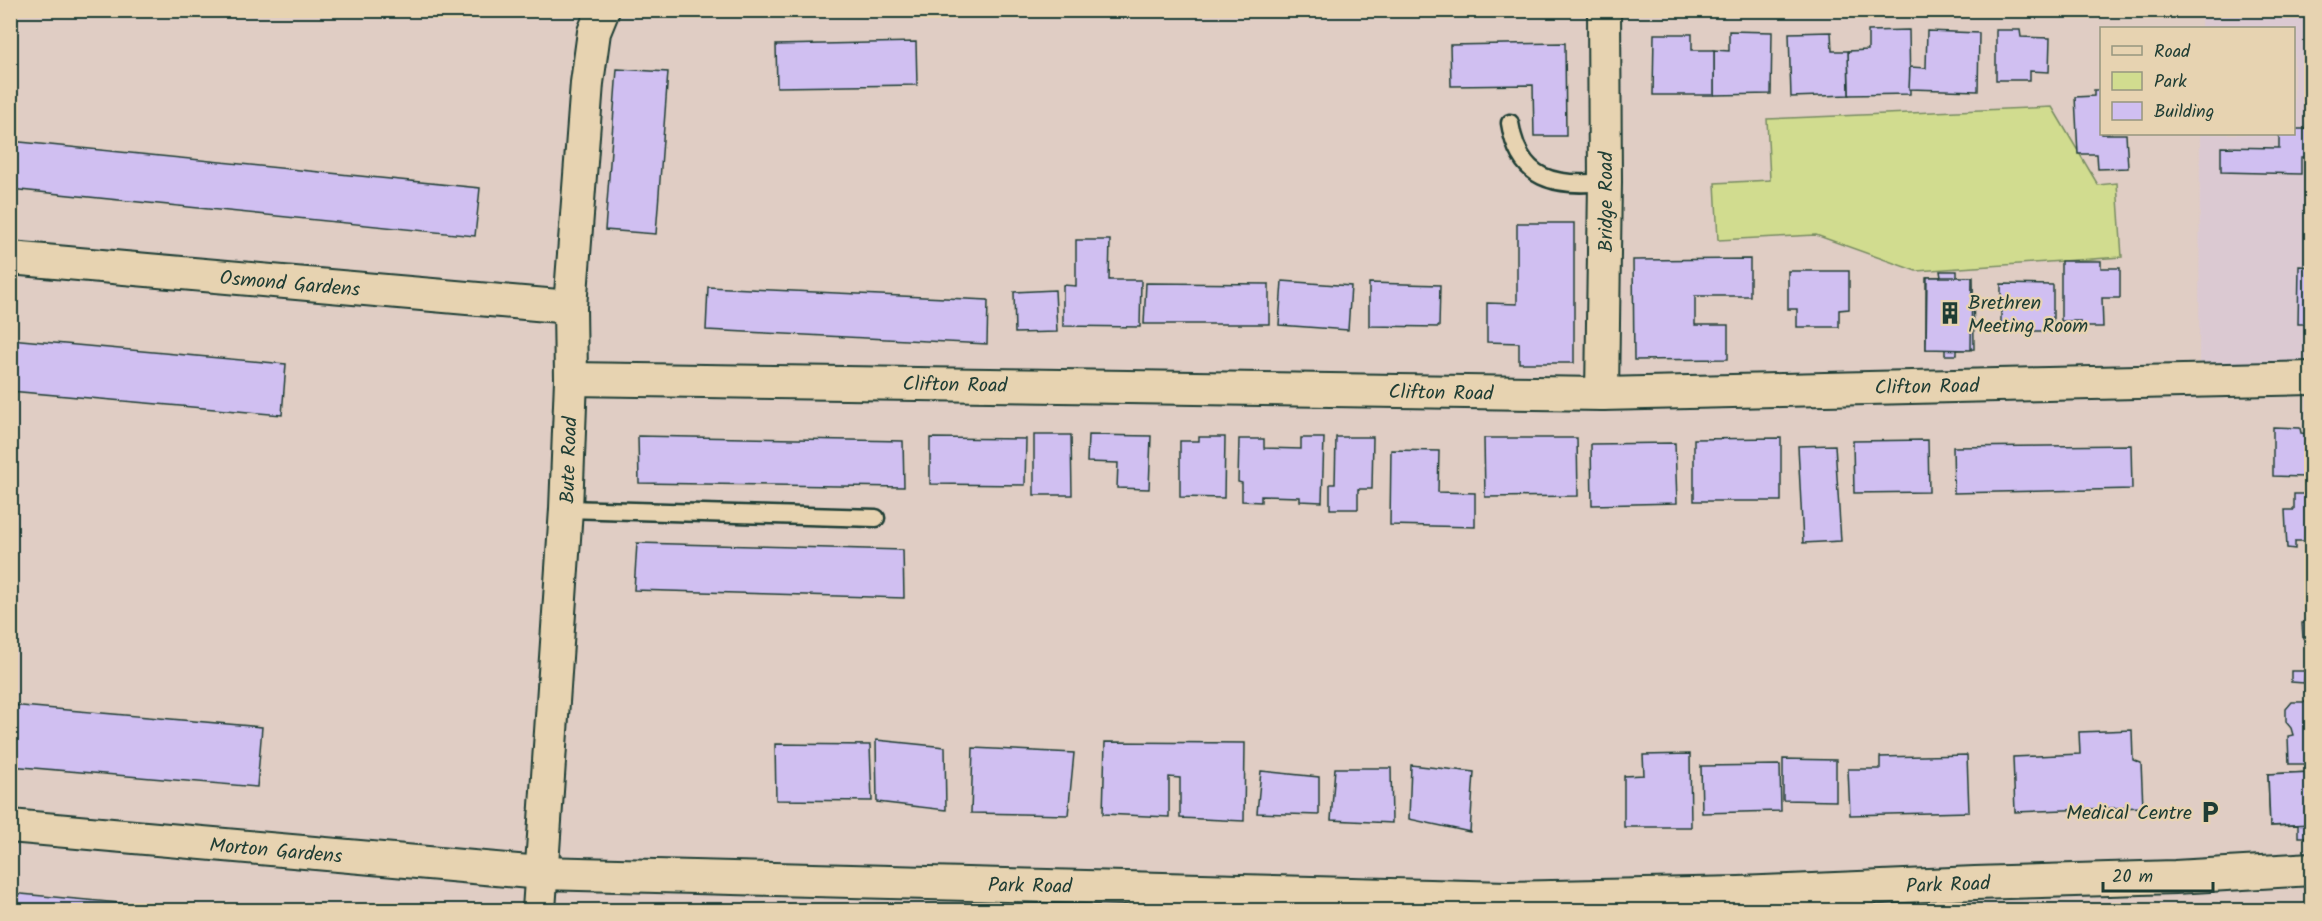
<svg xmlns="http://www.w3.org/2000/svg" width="2322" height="921" viewBox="0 0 2322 921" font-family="Kalam,sans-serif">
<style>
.built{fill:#dbc9d2}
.green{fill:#d1dc8f;stroke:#788c62;stroke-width:1.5}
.building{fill:#d0bff1;stroke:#1f3d34;stroke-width:1.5}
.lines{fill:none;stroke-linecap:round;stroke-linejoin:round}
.lane-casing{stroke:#1f3d34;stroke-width:21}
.street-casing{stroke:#1f3d34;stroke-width:36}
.lane{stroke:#e7d3b1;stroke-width:16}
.street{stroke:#e7d3b1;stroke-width:32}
.labels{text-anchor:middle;stroke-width:4.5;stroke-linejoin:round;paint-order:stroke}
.street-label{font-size:20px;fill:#1f3d34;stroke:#e7d3b1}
.poi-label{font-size:20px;fill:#1f3d34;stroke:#e7d3b1;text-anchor:start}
</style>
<rect width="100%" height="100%" fill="#e0cdc4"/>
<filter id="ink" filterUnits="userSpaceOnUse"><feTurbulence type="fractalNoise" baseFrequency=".0167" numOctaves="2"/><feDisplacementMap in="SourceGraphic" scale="12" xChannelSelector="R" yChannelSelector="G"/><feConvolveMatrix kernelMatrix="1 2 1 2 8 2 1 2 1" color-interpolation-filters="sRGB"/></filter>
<g filter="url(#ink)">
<polygon class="built" points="2201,11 2311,11 2311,361 2199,364 2200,134 2294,134 2294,28 2201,28"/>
<polygon class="green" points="2052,107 2098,185 2117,183 2122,257 1916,271 1816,235 1718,240 1715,183 1770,180 1767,119"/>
<g class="building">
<polygon points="1909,30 1910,94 1849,95 1848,51 1868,50 1868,31"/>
<polygon points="1996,30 2020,30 2021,37 2050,38 2049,72 2030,71 2030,80 1996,80"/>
<polygon points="1729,31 1772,32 1771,94 1714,95 1714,50 1729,51"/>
<polygon points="1927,31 1979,33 1978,91 1909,89 1910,67 1926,68"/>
<polygon points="1831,32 1832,51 1848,51 1849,95 1791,97 1789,33"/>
<polygon points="1654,34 1692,34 1692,50 1714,50 1714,95 1653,95"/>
<polygon points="916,42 917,85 777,87 776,45"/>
<polygon points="1565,43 1566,136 1534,136 1533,85 1451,86 1450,45"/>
<polygon points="617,69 668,72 656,234 605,230"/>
<polygon points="2094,90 2102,90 2102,134 2126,134 2128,168 2098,169 2097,154 2078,154 2075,97 2094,96"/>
<polygon points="2294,129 2312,129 2312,157 2301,157 2301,174 2221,172 2221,147 2279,148 2279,134 2294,134"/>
<polygon points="10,141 480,188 475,236 10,189"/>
<polygon points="1517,223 1574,223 1574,363 1519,363 1519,343 1487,342 1487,303 1517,304"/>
<polygon points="1076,240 1110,240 1109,280 1141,280 1140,327 1063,326 1063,285 1076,286"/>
<polygon points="1750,259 1750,296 1695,296 1695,325 1728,325 1728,359 1634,360 1633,260"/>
<polygon points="2061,261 2101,261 2101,268 2120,268 2120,298 2102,298 2103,327 2080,327 2080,321 2061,321"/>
<polygon points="2299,266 2312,267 2312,324 2298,324"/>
<polygon points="1788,271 1849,271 1849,309 1839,310 1839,327 1797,327 1797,309 1788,309"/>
<polygon points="1940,271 1957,271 1957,277 1973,277 1974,349 1957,350 1957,355 1945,355 1945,349 1926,349 1926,277 1941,277"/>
<polygon points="1927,277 1972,277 1971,350 1926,349"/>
<polygon points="1282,281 1351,286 1348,330 1279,325"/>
<polygon points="1146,283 1269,284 1269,324 1144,324"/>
<polygon points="1369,283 1440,285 1439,327 1369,326"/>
<polygon points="2001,284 2053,285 2053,331 2001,331"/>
<polygon points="708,287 988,300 987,344 706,330"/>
<polygon points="1055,290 1057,332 1015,333 1014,292"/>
<polygon points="10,339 286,364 282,415 10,391"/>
<polygon points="2273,427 2300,428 2301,433 2309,434 2309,429 2312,428 2312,465 2305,465 2305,477 2273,476"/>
<polygon points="1034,435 1071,435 1072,495 1034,495"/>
<polygon points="1088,435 1151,436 1149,489 1117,488 1118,463 1087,462"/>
<polygon points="638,436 903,441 904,487 639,483"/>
<polygon points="1199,437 1225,437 1224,498 1180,497 1180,441 1199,441"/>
<polygon points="1336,437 1373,437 1372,489 1358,489 1358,509 1330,509 1330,484 1335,484"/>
<polygon points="930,438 1026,439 1025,485 930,484"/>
<polygon points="1301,438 1324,438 1322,502 1300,501 1300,497 1261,496 1261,502 1242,501 1242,483 1238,482 1239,439 1264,439 1264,448 1301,449"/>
<polygon points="1484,438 1577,438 1578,496 1485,497"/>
<polygon points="1781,438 1781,501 1694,501 1694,439"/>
<polygon points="1928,440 1929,492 1854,493 1853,441"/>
<polygon points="1675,443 1677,503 1592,505 1591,444"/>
<polygon points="1835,445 1841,541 1803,543 1798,446"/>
<polygon points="2131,445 2132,489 1954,493 1953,447"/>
<polygon points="1391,450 1439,451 1438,492 1475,493 1475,527 1390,525"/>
<polygon points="2304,484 2312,484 2312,541 2295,541 2295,549 2287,548 2285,510 2294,510 2294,494 2305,494"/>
<polygon points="637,543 903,550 904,598 634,590"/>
<polygon points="2306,560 2312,560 2312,575 2307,575"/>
<polygon points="2302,623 2312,623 2312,651 2309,651 2309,638 2303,638"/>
<polygon points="2291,671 2305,671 2304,683 2291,682"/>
<polygon points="2292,702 2312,702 2312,764 2289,764 2288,736 2293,735 2291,728 2286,722 2286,709"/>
<polygon points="10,705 262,727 257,787 10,766"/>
<polygon points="2132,730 2133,760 2141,763 2143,807 2015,812 2013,757 2080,754 2079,732"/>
<polygon points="876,740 945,747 946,810 877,802"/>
<polygon points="1105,742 1245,743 1244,821 1180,818 1180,778 1169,777 1169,817 1103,814"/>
<polygon points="775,744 870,745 872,801 776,800"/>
<polygon points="973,748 1074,753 1068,815 971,813"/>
<polygon points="1690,754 1691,827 1624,827 1624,776 1644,775 1643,755"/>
<polygon points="1967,755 1969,812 1850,815 1848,769 1880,769 1880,757"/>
<polygon points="1783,759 1836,760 1836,801 1783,800"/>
<polygon points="1411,765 1474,772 1470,832 1409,819"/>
<polygon points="1780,765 1781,811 1702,813 1701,766"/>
<polygon points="1335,768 1391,768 1392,823 1331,820"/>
<polygon points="1261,771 1319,777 1319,815 1257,813"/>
<polygon points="2312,772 2312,837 2298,837 2298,825 2270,826 2268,774"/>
<polygon points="2312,772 2312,824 2270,826 2268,774"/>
<polygon points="10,893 197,910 10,910"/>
</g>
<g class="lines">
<g class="lane-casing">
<g id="lane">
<path d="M1510 123C1519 181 1555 187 1605 182"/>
<polyline points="566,509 876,518"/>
</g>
</g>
<g class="street-casing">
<g id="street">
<polyline points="10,258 570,307"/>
<polyline points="571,379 1602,394 2312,378"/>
<polyline points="1602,394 1605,182 1604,10"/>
<polyline points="10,826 541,873 1508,898 1739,893 1975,883 2175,877 2312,869"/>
<polyline points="539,910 566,509 571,379 570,307 587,83 594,32 603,10"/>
</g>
</g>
<use href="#lane" class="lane"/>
<use href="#street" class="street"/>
</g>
</g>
<defs>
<g id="building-bare" transform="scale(1.8)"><path d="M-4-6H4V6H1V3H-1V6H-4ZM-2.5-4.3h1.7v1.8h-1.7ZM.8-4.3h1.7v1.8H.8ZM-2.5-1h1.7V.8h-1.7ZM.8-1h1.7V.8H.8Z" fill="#1f3d34" stroke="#e7d3b1" stroke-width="2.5" paint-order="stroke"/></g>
<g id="parking-bare" transform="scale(1.8)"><path d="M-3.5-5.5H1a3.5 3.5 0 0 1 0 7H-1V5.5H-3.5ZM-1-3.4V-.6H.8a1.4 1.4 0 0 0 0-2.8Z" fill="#1f3d34" stroke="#e7d3b1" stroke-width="2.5" paint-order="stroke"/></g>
</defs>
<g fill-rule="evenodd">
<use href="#building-bare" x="1950" y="313"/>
<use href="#parking-bare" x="2210" y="812"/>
</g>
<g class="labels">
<g class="street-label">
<text transform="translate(1605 202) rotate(-90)" y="7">Bridge Road</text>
<text transform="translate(290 283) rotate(5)" y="7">Osmond Gardens</text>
<text transform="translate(955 384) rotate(1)" y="7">Clifton Road</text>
<text transform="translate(1927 386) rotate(-1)" y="7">Clifton Road</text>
<text transform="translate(1441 392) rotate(1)" y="7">Clifton Road</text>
<text transform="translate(568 460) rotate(-88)" y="7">Bute Road</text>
<text transform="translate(276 850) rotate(5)" y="7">Morton Gardens</text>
<text transform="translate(1948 884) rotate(-2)" y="7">Park Road</text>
<text transform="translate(1030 885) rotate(1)" y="7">Park Road</text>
</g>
<g class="poi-label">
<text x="1968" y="309">Brethren<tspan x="1968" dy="23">Meeting Room</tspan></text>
<text x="2192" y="819" text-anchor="end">Medical Centre</text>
</g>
</g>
<rect width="2322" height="921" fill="none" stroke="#e7d3b1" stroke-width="36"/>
<rect x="18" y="18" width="2286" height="885" fill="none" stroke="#1f3d34" stroke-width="2" filter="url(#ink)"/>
<rect x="2100" y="27" width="195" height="108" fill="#e7d3b1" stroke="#97977f" stroke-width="1.5"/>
<rect x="2112" y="46" width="30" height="9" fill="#e7d3b1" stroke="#97977f" stroke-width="1.5"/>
<text x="2154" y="57" font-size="18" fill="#1f3d34">Road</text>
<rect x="2112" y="72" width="30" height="18" fill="#d1dc8f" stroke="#97977f" stroke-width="1.5"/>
<text x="2154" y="87" font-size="18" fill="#1f3d34">Park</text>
<rect x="2112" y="102" width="30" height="18" fill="#d0bff1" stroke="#97977f" stroke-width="1.5"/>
<text x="2154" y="117" font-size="18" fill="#1f3d34">Building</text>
<path d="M2103 882v9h110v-9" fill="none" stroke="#1f3d34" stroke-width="3"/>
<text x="2112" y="882" font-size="18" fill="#1f3d34" stroke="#e7d3b1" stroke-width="4.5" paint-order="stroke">20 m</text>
</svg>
